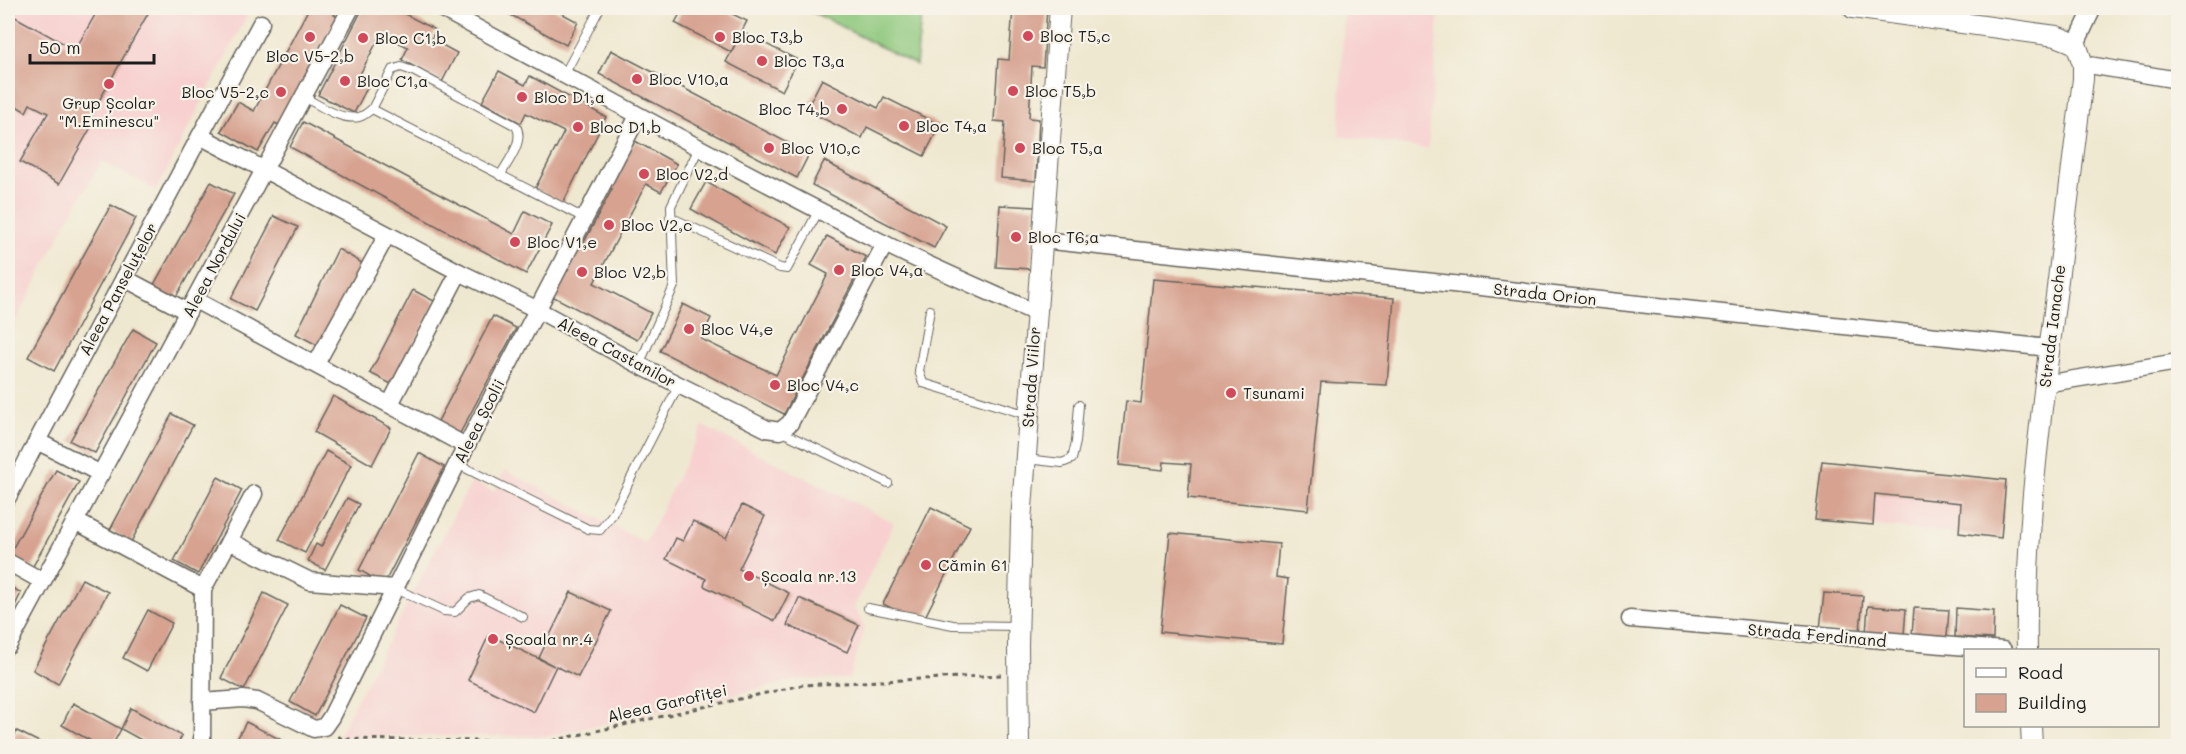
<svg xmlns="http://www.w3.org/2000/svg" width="2186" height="754" viewBox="0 0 2186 754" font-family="Mali,sans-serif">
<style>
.built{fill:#f7d0cf}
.green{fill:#8dc77b;stroke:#54724c;stroke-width:1.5}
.building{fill:#d7a290}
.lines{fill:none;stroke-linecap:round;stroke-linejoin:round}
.service-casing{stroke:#66635b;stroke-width:10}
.minor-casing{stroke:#66635b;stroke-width:19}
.tertiary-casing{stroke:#66635b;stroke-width:22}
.path{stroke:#66635b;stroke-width:3;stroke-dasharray:4.5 4.5;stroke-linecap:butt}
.service{stroke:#fff;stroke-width:8}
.minor{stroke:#fff;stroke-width:16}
.tertiary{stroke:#fff;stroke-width:20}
.poi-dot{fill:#d1495b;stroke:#f7f3e8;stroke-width:2}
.labels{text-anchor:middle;stroke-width:4.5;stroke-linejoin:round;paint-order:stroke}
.poi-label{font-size:16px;fill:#1c1c1c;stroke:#f7f3e8;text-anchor:start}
.street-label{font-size:16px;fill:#1c1c1c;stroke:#f7f3e8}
</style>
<rect width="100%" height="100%" fill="#f7f3e8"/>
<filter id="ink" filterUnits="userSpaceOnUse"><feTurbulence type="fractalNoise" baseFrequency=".0167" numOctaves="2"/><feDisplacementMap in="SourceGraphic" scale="12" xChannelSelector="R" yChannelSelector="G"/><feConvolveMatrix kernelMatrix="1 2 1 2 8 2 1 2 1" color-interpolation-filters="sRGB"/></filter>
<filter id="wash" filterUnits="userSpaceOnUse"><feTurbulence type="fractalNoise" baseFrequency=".008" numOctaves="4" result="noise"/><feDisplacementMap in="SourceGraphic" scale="24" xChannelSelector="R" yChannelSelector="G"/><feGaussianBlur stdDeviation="1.35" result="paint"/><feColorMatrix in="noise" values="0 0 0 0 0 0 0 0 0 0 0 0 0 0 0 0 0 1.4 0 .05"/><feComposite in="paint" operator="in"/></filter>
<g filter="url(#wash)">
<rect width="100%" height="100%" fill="#efe8d0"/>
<g class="built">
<polygon points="8,8 251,8 156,190 102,161 69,217 8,336"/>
<polygon points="1344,8 1439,8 1428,149 1339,136"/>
<polygon points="703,426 894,523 854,608 865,628 849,679 802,679 550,736 338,736 472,481 494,492 505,470 645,543"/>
<polygon points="1822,461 2006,480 2001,538 1815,520"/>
</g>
<polygon class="green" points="805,8 922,8 916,65"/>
<g id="blocks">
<g class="building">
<polygon points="99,8 151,8 90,117 95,120 59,184 20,162 48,113 30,104 26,112 8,101 8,13 75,50"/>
<polygon points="309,8 338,8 334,15 338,17 281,126 275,123 258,152 221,131 238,102 254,111"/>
<polygon points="363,8 393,8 436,30 431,39 457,53 442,82 402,60 408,47 381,34 358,78 369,84 354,113 318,95"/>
<polygon points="498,8 552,8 578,22 566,45"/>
<polygon points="683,8 720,8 747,21 731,52 675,23"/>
<polygon points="1013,8 1047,8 1043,67 1032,66 1029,118 1039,119 1036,181 1001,178 1005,122 994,121 998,59 1009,60"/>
<polygon points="742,32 798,60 782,91 726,62"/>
<polygon points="611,50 809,154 797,178 599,74"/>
<polygon points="499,71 525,85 530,76 606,117 563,203 535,189 564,132 526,113 521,123 482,102"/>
<polygon points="822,79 878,108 884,97 940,125 924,156 867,127 862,138 806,110"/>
<polygon points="303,122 514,234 525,211 552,225 526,274 290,147"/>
<polygon points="635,141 677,164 661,192 646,184 594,283 651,313 637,340 552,296 578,247 581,248 612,189 609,188"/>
<polygon points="824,161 946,226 934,248 812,185"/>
<polygon points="211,182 234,194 173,302 151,290"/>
<polygon points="706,182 790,227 775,255 691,209"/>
<polygon points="111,205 136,218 54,371 28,357"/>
<polygon points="1000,205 1035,207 1031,269 996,267"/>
<polygon points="274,216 298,227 255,311 231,299"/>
<polygon points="827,236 866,257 784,414 660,351 683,304 711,318 701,339 776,375 828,274 811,265"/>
<polygon points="338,249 362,263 319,346 296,334"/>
<polygon points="1153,279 1394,298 1387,385 1321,382 1308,510 1188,498 1191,464 1164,462 1163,470 1119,465 1126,401 1141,403"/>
<polygon points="413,290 436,302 393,385 370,373"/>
<polygon points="493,316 516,328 458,437 436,425"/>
<polygon points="133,329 156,342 95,453 70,441"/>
<polygon points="333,396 391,428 372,465 314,432"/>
<polygon points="172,414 193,425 131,542 110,530"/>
<polygon points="326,451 351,465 305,553 279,540"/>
<polygon points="419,453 444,467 384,584 359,570"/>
<polygon points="1822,461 2006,480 2001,538 1959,533 1961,503 1875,494 1873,525 1815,520"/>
<polygon points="8,462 20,468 8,490"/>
<polygon points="56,470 79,482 32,568 9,555"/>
<polygon points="218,477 242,490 198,574 174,561"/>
<polygon points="347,498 359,504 325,570 308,561 316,544 321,547"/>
<polygon points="742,505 765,516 739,569 789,593 775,621 704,586 706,579 666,559 676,538 683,541 693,521 726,538"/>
<polygon points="931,507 970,526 922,623 883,604"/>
<polygon points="1170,533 1279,544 1276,577 1288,579 1282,644 1160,632"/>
<polygon points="82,579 108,592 58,684 33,670"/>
<polygon points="8,585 21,593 8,620"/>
<polygon points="571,592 611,611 578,677 556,666 534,712 468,680 489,635 554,666 539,658"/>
<polygon points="264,593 288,605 244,690 221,678"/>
<polygon points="1824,593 1863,596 1860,632 1820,629"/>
<polygon points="799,598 859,625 847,652 787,625"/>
<polygon points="340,605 366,618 315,716 290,702"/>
<polygon points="1868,606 1906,609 1904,635 1866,633"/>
<polygon points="1914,608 1949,610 1947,637 1912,635"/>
<polygon points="1956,608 1994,611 1993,639 1955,637"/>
<polygon points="148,610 172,623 147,671 123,658"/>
<polygon points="73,703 121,729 112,746 100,746 62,725"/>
<polygon points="131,708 182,736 176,746 152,746 121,729"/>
<polygon points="246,722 293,746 236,746 234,745"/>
<polygon points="17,731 47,746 9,746"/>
</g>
</g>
</g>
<g filter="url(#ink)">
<use href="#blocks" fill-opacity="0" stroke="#66635b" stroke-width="1.5"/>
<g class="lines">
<g class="service-casing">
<g id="service">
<polyline points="564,75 600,8"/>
<path d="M304 97C319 105 341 121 359 117 364 116 368 112 372 109L584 218"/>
<path d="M372 109 392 70 401 67 413 71 516 126C525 141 508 161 500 176"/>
<polyline points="670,217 780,268 787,269 819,210"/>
<polyline points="930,310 919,371 923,383 1028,415"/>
<polyline points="639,365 674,286 671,206 699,148"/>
<polyline points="780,431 888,483"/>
<polyline points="1026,459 1062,463 1072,459 1076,442 1079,405"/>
<polyline points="457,464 588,529 600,530 612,515 679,385"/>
<polyline points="394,588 444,611 455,612 469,598 479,595 523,617"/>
<polyline points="868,608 953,625 1018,626"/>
</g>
</g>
<g class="minor-casing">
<g id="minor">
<path d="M440 8C587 87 733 168 883 243 933 268 985 290 1036 313"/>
<polyline points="2076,44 2093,8"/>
<polyline points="2083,64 2178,80"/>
<polyline points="200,136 261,23"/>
<polyline points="1042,240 2049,348"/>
<polyline points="124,278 188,312"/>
<polyline points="195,300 466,446"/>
<polyline points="316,364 387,235"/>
<polyline points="2044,384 2178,362"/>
<polyline points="390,404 459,272"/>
<polyline points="37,441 200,136 459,272 536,309 639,365 767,429 780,431 790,423 885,244"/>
<polyline points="8,497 37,441 101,474"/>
<polyline points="75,521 203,589"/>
<polyline points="229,541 254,494"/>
<polyline points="8,562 42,581"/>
<polyline points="1630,619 2003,650"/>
<polyline points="8,646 351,8"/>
<polyline points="202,702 243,699 257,701 314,729 324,727 331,717 457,464 638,116"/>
<polyline points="202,746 203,589 229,541 310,581 394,588"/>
</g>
</g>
<g class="tertiary-casing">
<g id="tertiary">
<path d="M1853 8 2056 36 2076 44 2083 64V79C2073 162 2062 245 2052 328 2038 435 2025 542 2027 650"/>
<polyline points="2031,726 2032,746"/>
<polyline points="1019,746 1018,645 1021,521 1060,8"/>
</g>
</g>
<polyline class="path" points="338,736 342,739 547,742 802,685 1002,675"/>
<use href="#service" class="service"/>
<use href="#minor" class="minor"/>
<use href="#tertiary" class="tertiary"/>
</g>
</g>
<g class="poi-dot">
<circle cx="1028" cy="36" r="6"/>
<circle cx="310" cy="37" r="6"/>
<circle cx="720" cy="37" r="6"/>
<circle cx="363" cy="38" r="6"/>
<circle cx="762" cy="61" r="6"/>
<circle cx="637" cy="79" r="6"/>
<circle cx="345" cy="81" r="6"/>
<circle cx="109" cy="84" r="6"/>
<circle cx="1013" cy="91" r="6"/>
<circle cx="281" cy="92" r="6"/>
<circle cx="522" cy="97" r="6"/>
<circle cx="842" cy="109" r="6"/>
<circle cx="904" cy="126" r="6"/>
<circle cx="578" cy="127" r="6"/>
<circle cx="769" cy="148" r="6"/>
<circle cx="1020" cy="148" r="6"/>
<circle cx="644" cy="174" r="6"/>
<circle cx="609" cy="225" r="6"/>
<circle cx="1016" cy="237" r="6"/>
<circle cx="515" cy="242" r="6"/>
<circle cx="839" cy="270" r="6"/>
<circle cx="582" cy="272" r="6"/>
<circle cx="689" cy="329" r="6"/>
<circle cx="775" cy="385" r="6"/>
<circle cx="1231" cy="393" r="6"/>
<circle cx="926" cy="565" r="6"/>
<circle cx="749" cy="576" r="6"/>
<circle cx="493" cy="639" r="6"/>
</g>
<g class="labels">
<g class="poi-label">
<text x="1040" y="42">Bloc T5,c</text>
<text x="732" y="43">Bloc T3,b</text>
<text x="375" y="44">Bloc C1,b</text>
<text x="310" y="62" text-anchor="middle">Bloc V5-2,b</text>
<text x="774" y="67">Bloc T3,a</text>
<text x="649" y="85">Bloc V10,a</text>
<text x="357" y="87">Bloc C1,a</text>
<text x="1025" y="97">Bloc T5,b</text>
<text x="269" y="98" text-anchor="end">Bloc V5-2,c</text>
<text x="534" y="103">Bloc D1,a</text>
<text x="109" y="109" text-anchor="middle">Grup Școlar<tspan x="109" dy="18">"M.Eminescu"</tspan></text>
<text x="830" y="115" text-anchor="end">Bloc T4,b</text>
<text x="916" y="132">Bloc T4,a</text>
<text x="590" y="133">Bloc D1,b</text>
<text x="781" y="154">Bloc V10,c</text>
<text x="1032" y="154">Bloc T5,a</text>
<text x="656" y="180">Bloc V2,d</text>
<text x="621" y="231">Bloc V2,c</text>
<text x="1028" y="243">Bloc T6,a</text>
<text x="527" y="248">Bloc V1,e</text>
<text x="851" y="276">Bloc V4,a</text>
<text x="594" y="278">Bloc V2,b</text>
<text x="701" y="335">Bloc V4,e</text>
<text x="787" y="391">Bloc V4,c</text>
<text x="1243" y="399">Tsunami</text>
<text x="938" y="571">Cămin 61</text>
<text x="761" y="582">Școala nr.13</text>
<text x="505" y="645">Școala nr.4</text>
</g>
<g class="street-label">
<text transform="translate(214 265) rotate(-62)" y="6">Aleea Nordului</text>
<text transform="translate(118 289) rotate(-62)" y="6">Aleea Panseluțelor</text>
<text transform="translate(1545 294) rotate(6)" y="6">Strada Orion</text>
<text transform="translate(2052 326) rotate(-83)" y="6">Strada Ianache</text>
<text transform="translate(617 352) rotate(28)" y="6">Aleea Castanilor</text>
<text transform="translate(1031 377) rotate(-86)" y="6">Strada Viilor</text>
<text transform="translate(479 421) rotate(-63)" y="6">Aleea Școlii</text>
<text transform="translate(1817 635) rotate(5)" y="6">Strada Ferdinand</text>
<text transform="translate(667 703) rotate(-13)" y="6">Aleea Garofiței</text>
</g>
</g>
<rect width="2186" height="754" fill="none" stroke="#f7f3e8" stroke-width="30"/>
<rect x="1964" y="649" width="195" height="78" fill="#f7f3e8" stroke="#9f9d96" stroke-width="1.5"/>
<rect x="1976" y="668" width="30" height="9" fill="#ffffff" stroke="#9f9d96" stroke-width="1.5"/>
<text x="2018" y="679" font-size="18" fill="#1c1c1c">Road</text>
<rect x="1976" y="694" width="30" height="18" fill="#d7a290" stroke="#9f9d96" stroke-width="1.5"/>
<text x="2018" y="709" font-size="18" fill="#1c1c1c">Building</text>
<path d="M30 54v9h124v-9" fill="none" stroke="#1c1c1c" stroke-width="3"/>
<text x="39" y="54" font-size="18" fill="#1c1c1c" stroke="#f7f3e8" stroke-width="4.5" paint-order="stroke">50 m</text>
</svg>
